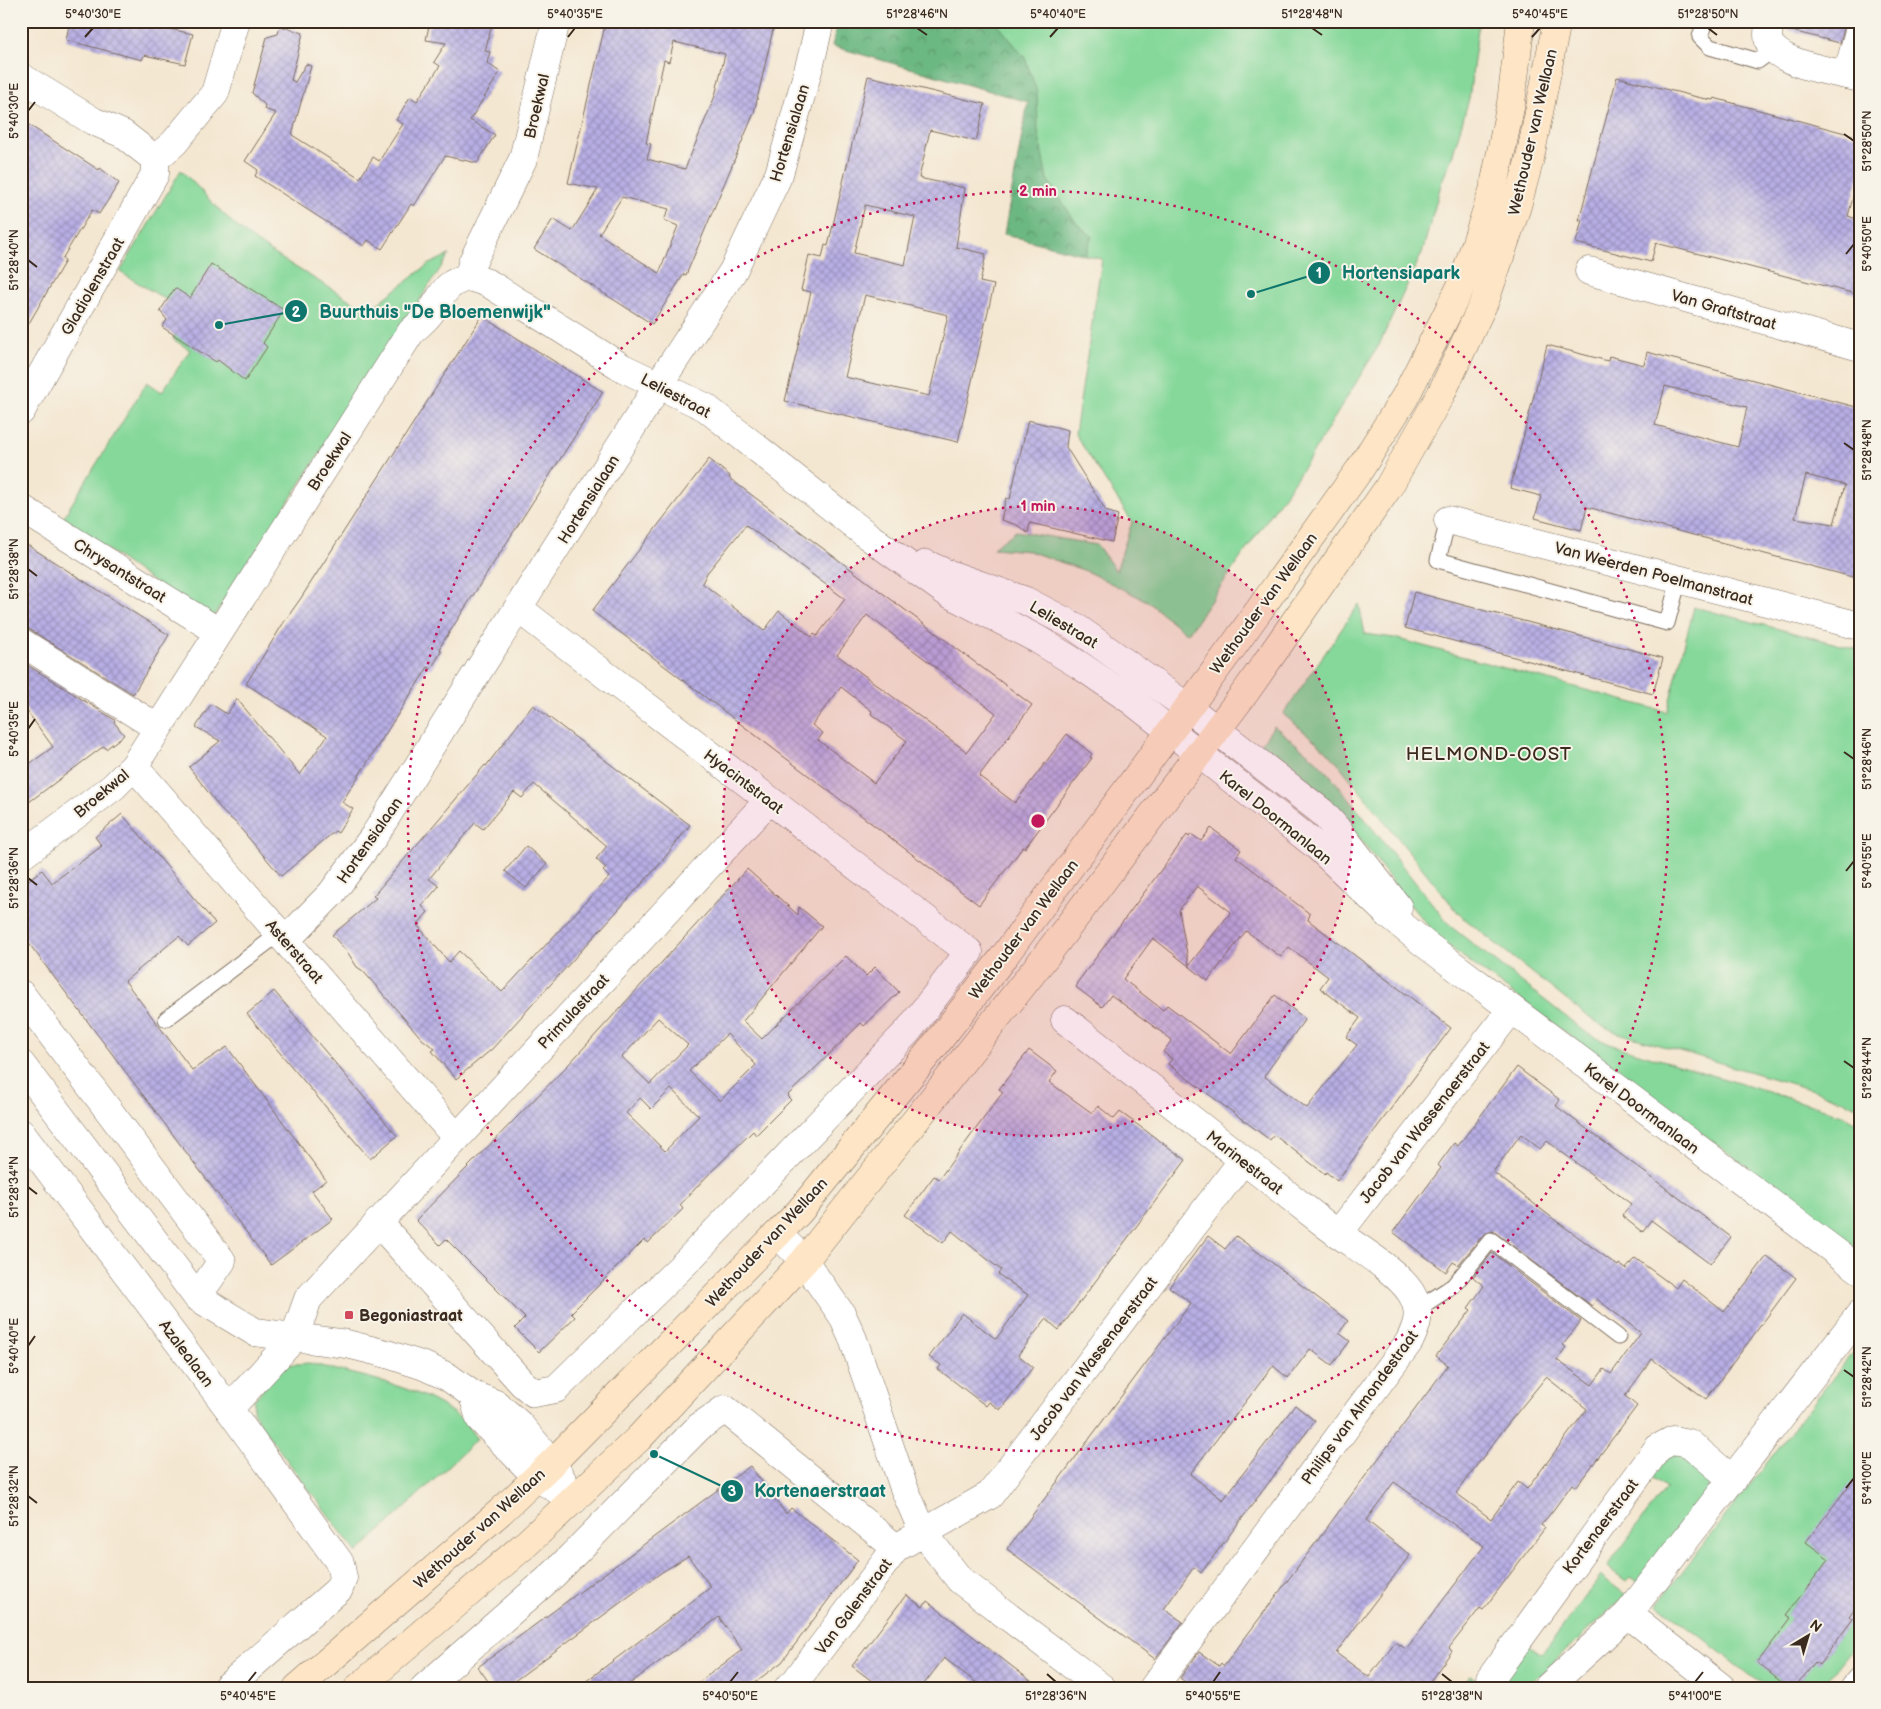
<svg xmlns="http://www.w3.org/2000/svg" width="1881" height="1709" viewBox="0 0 1881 1709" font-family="'Balsamiq Sans',sans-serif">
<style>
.green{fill:#85d89a;stroke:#60815c}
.forest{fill:url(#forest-crowns);stroke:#547150}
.building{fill:url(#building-cross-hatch);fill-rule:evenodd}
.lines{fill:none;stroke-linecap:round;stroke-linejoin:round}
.lane-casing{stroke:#7c6c5d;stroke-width:17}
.street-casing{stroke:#7c6c5d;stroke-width:29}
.secondary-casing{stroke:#7c6c5d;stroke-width:29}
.lane{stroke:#fff;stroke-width:15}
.street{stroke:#fff;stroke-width:28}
.secondary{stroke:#fde5c5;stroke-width:28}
.ticks{fill:none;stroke:#3b2a1e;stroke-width:2}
.ring{fill:none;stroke:#c2185b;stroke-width:2.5;stroke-dasharray:2.5 5}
.poi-dot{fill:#d1495b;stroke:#f7f3e8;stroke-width:2}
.labels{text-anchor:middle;stroke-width:4;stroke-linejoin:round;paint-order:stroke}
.street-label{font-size:16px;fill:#3b2a1e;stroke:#f7f3e8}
.poi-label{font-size:16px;font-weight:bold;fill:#3b2a1e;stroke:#f7f3e8;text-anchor:start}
.quarter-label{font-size:19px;letter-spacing:1px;fill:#3b2a1e;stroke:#f7f3e8}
.centre{fill:#c2185b;stroke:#f7f3e8;stroke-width:2.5}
.ring-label{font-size:15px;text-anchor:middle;font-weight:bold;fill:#c2185b;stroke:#f7f3e8;stroke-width:4;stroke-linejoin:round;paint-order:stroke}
.leader{fill:none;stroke:#0f766e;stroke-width:2}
.callout-dot{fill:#0f766e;stroke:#f7f3e8;stroke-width:2}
.mark-label{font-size:15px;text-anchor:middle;font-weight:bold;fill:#fff}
.callout-label{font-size:18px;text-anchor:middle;font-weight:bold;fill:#0f766e;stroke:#f7f3e8;stroke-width:4;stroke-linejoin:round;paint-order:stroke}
.neatline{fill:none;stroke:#3b2a1e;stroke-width:2}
.ticks-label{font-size:12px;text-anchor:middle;fill:#3b2a1e}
</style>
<defs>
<pattern id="forest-crowns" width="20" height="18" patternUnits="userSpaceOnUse" patternTransform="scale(1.25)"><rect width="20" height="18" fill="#6cb882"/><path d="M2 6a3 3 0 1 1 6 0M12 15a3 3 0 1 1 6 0" fill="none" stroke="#5a966a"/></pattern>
<pattern id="building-cross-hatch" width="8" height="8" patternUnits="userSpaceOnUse" patternTransform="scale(1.25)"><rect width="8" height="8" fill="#b8afe5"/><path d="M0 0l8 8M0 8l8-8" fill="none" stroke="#978fb9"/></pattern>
</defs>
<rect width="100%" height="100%" fill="#f7f3e8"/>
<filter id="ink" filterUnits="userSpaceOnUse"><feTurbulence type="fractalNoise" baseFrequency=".02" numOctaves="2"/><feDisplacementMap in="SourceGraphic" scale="10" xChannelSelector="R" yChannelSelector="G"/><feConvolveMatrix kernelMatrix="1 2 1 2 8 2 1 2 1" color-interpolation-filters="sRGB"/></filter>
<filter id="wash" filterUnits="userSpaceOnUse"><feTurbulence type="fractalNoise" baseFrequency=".0096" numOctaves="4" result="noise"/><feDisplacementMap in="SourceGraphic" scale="20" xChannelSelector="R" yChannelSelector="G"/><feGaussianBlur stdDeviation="1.12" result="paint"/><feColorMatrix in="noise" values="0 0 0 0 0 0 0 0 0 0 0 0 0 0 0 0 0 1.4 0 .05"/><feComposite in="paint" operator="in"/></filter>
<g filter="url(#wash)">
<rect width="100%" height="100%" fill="#f4e7d1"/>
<g class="green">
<polygon points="844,21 1479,21 1469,99 1452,157 1442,181 1422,253 1379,345 1308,461 1189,632 1186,633 1147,601 1086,571 1029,551 993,548 1016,531 1097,545 1116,571 1132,522 1075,434 1102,259 1085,255 1087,250 1009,229 1033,90"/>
<path d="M181 170C203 192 223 216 247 235 285 263 328 286 368 311L429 264 449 255 210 622 63 518 147 382 162 392 190 350 173 339 181 325 180 308 120 272Z"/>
<polygon points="1359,604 1365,634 1394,638 1667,712 1694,607 1860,650 1860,1108 1823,1093 1618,1033 1595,1022 1565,999 1460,915 1340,766 1326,750 1283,714"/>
<path d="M1274 726 1316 760 1330 775 1450 926 1588 1034 1612 1045 1818 1107 1842 1115 1860 1125V1248L1854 1246 1447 945C1404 905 1375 853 1336 809 1315 784 1286 764 1261 744Z"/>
<polygon points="1860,1343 1860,1409 1855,1431 1860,1453 1860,1639 1821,1688 1767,1688 1657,1604"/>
<path d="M309 1363C358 1376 425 1386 463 1421 468 1426 472 1433 477 1439L357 1553 259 1423 253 1410 254 1400 283 1365Z"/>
<path d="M1672 1454C1691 1453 1711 1472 1709 1491L1639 1583 1630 1577 1626 1581 1607 1567 1666 1488 1649 1475Z"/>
<polygon points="1601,1576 1626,1595 1526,1688 1489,1688 1525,1642 1542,1654"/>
<polygon points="1470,1675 1487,1688 1460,1688"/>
</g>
<polygon class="forest" points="838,21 995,21 1025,58 1037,92 1038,132 1047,179 1077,224 1092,236 1085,255 1004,234 1028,102 832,46"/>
<g id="blocks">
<g class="building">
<polygon points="70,21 132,21 193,34 185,64 144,55 142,60 66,40"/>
<polygon points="430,21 493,21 485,51 490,52 487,63 500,72 470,120 495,135 477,163 445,156 414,206 411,204 382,249 368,240 364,246 255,176 258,170 245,161 276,113 264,109 265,105 252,93 267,37 278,34 280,26 303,33 291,80 295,82 306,64 311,66 292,135 360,178 373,157 379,161 403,124 396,120 410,97 417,101 440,66 434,62 446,43 426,40"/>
<path d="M606 21H775L754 113 686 275 684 274 652 324 534 249 553 219 572 231 598 189 568 183ZM674 42 725 54 715 96 685 169 647 159 651 144 646 143 664 60 669 62ZM622 197 669 209 664 220 678 226 659 273 599 234Z"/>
<polygon points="1785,21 1846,21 1840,43 1784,29"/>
<path d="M868 76 985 104 976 141 930 130 919 178 965 188 956 247 986 254 980 282 994 285 958 442 785 401 811 292 801 290 809 255 822 258 825 245 828 246ZM865 205 915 217 905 265 854 253ZM865 295 948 315 929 396 845 377Z"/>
<polygon points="1617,77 1701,98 1713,100 1714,98 1860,137 1860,172 1848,216 1860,220 1860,295 1656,243 1651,262 1576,243 1582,220 1579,220"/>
<polygon points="21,120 99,170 100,168 119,183 99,214 92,210 62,259 65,261 21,337"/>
<polygon points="211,264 284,310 263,343 267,347 245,381 218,360 216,362 162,327 167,320 160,311 175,288 190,298"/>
<polygon points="482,316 603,392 440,647 441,652 431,669 428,667 342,802 353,809 338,833 335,831 281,876 235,822 224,813 189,767 220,741 196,727 211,704 227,714 237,699 300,775 327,736 246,684 284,622 301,598"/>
<path d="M1547 345 1608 361 1609 356 1644 365 1647 352 1860 408V579L1587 507 1581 530 1535 518 1541 496 1510 488ZM1665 386 1747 407 1738 447 1655 425ZM1806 475 1845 485 1834 524 1795 518Z"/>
<polygon points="1028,420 1068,430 1066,447 1106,511 1118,515 1112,542 1030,523 1028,533 1017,525 1001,520 1006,498 1010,499"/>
<path d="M709 459 730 476 729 478 1032 705 979 776 1015 803 1067 734 1092 754 1090 757 1092 758 1025 848 1023 847 979 905 592 611ZM746 525 845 599 817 636 814 634 812 637 779 611 764 631 702 583 707 573ZM867 615 996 713 967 752 837 655ZM841 687 872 711 871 714 907 741 874 783 818 740 823 733 812 725Z"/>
<polygon points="21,541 169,635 133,694 29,629 21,626"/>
<polygon points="1414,592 1663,658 1653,694 1405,628"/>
<polygon points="21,661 115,720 114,722 124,735 106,749 104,746 21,808 21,770 53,747 21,703"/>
<path d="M533 705 690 825 659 865 492 1049 456 1079 432 1051 435 1049 422 1039 363 971 357 967 348 953 332 935 376 898 373 896 485 765 486 766ZM534 784 607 846 596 859 606 868 603 871 609 877 502 992 459 951 449 962 417 925 428 912 422 906 439 886 429 879 468 831 475 823 483 829 514 792 522 798Z"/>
<polygon points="122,814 215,923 188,946 179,936 125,981 192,1070 227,1047 326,1180 312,1191 333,1219 271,1265 21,933 21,885 42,870 52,883 102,846 95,837"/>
<path d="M1211 828 1241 850 1236 857 1310 914 1308 920 1451 1028 1337 1181 1326 1172 1325 1174 1274 1135 1270 1140 1168 1064 1172 1059 1163 1052 1172 1040 1111 995 1102 1007 1076 987 1078 984 1077 983 1187 835 1189 837 1191 834 1201 841ZM1197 886 1231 912 1189 965 1179 910ZM1246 931 1281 957 1289 947 1328 977 1320 988 1360 1018 1346 1037 1357 1045 1307 1108 1264 1076 1305 1019 1275 995 1231 1054 1167 1005 1163 1010 1123 979 1153 938 1208 981Z"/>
<polygon points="526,846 547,864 526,888 505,871"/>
<path d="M747 869 798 915 799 907 822 926 743 1021 762 1039 846 956 866 976 875 967 899 992 864 1026 861 1023 787 1096 791 1100 756 1135 753 1131 709 1174 680 1205 683 1209 648 1243 644 1240 571 1313 575 1317 539 1352 515 1328 525 1318 446 1239 440 1245 416 1220 568 1065ZM658 1018 688 1045 650 1084 622 1057ZM727 1034 756 1065 720 1101 689 1071ZM671 1089 699 1116 665 1151 626 1113 640 1098 651 1109Z"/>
<polygon points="274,991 397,1136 370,1159 247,1014"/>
<polygon points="1029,1050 1057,1071 1049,1082 1092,1113 1098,1106 1114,1119 1120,1112 1186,1160 1059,1330 1046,1319 1018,1355 1033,1367 1000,1410 989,1402 986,1406 938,1369 941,1365 929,1357 962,1313 996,1339 1028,1295 998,1274 1001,1270 952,1231 943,1243 905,1215 934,1176 939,1179 1003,1092 999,1089"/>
<path d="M1517 1067 1560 1100 1556 1106 1731 1237 1710 1264 1651 1220 1642 1232 1622 1216 1631 1204 1547 1141 1540 1149 1521 1134 1493 1172 1555 1220 1618 1266 1619 1264 1626 1269 1635 1258 1676 1288 1682 1279 1724 1312 1767 1256 1796 1278 1706 1399 1652 1359 1625 1396 1637 1406 1576 1487 1572 1484 1554 1509 1541 1525 1545 1528 1483 1610 1480 1608 1449 1648 1452 1651 1425 1688H1193L1180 1678 1199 1652 1219 1666 1221 1663 1224 1666 1448 1365 1436 1356 1471 1310 1468 1308 1484 1286 1473 1277 1492 1253 1581 1321 1563 1345 1566 1347 1557 1360 1592 1385 1604 1369 1611 1374 1641 1333 1597 1299 1592 1306 1493 1231 1484 1234 1458 1265 1453 1262 1446 1272 1393 1232 1441 1168 1438 1165 1454 1143 1458 1146ZM1546 1377 1587 1409 1527 1489 1518 1482 1491 1519 1456 1493 1507 1425ZM1394 1482 1484 1546 1406 1649 1395 1642 1369 1677 1336 1653 1410 1555 1366 1520Z"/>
<polygon points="1208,1236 1225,1249 1236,1236 1266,1258 1348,1321 1339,1333 1350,1341 1332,1365 1310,1349 1288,1378 1273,1366 1190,1474 1223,1500 1295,1405 1315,1421 1201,1573 1194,1567 1164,1609 1183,1622 1155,1659 1007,1549 1191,1303 1169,1287"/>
<polygon points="750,1466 786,1514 791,1508 858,1560 782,1662 747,1688 691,1688 742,1650 719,1617 624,1688 577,1688 711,1587 688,1556 662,1572 505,1688 493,1688 478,1667"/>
<polygon points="1860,1471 1860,1601 1849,1616 1853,1619 1819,1665 1815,1662 1795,1688 1789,1688 1757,1663 1791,1618 1786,1615 1829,1559 1806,1542"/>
<polygon points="906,1595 923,1607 927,1601 1040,1688 983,1688 944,1658 921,1688 881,1688 852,1666"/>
</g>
</g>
</g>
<g filter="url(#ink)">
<use href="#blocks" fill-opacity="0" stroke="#7c6c5d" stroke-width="1"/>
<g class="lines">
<g class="lane-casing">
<g id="lane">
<polyline points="1705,21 1700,37 1710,47 1758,61 1774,49"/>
<polyline points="1448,520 1438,560 1667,623 1679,579"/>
<polyline points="166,1019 280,933"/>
<polyline points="1419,1308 1453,1286 1491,1240 1618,1337"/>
</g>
</g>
<g class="street-casing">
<g id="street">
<path d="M1770 21C1768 30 1766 40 1772 47 1787 66 1837 72 1860 78"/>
<polyline points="1847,75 1860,28"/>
<polyline points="21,77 93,121 123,134 155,159"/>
<polyline points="155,159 174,143 215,93 236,21"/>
<polyline points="1589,271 1860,347"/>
<polyline points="469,277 488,283 623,368 705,407 868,536 946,592 1037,639 1081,666 1132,701 1318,847 1389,915 1425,944 1860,1270"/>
<polyline points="21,411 155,174 155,159"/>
<polyline points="21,508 219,632"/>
<polyline points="1448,520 1860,626"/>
<polyline points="926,564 946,573 1026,601 1074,626 1187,707 1322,812 1337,829 1398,907"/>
<polyline points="21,642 158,728"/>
<polyline points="134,766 456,1137"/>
<path d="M21 856 113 787 134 766 411 332C417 326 425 320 430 313 444 294 444 283 469 277L472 263 523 159 556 21"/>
<polyline points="286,940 331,894 374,836 670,367 733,271 779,174 812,56 820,21"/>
<polyline points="21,994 222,1261 197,1297"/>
<path d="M1065 1020C1151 1088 1238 1156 1325 1224 1350 1244 1395 1268 1411 1293 1422 1311 1418 1324 1409 1342L1153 1688"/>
<polyline points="21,1064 197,1297 255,1332 347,1344 387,1354 424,1366 448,1377 473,1395 496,1404 519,1424 552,1463 574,1500"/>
<polyline points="21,1133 229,1409 340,1563 343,1578 339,1589 226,1688"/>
<polyline points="378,1222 522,1383 534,1393 556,1389 688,1260 908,1031 969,952 519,609"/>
<polyline points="778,1234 804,1261 842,1315 853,1339 904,1488 924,1534 960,1580 1102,1688"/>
<polyline points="1338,1234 1511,1010"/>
<polyline points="473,1395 480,1419 537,1477 558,1490"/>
<polyline points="229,1409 294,1338 308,1299 769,800"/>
<polyline points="1628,1614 1722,1688"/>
<polyline points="1490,1679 1658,1448 1673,1440 1689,1443 1733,1480"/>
<polyline points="424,1688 554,1574 699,1427 725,1409 896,1548"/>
<polyline points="788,1688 795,1682 896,1548 990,1495 1243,1160"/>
<polyline points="1547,1688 1628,1614 1860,1314"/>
<polyline points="1854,1688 1860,1681"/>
</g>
</g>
<g class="secondary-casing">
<g id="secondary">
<polyline points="297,1688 500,1512 552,1463 799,1212 936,1044 1002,959 1237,641 1360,469 1405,397 1463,282 1493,191 1511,103 1521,21"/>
<polyline points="358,1688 527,1543 639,1438 804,1261 1045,957 1247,690 1388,488 1441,394 1486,298 1517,206 1530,158 1557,21"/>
</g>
</g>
<use href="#lane" class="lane"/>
<use href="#street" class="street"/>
<use href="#secondary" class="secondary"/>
</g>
</g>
<path class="ticks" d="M917 28 927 35M1312 28 1322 35M1708 28 1717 35M85 37 93 28M568 37 575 28M1050 37 1058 28M1532 37 1540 28M28 111 35 102M1844 134 1854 141M1846 254 1854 244M28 260 37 267M1844 443 1854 450M28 569 37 576M28 729 35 719M1844 752 1854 759M1846 871 1854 861M28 878 37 885M1844 1061 1854 1068M28 1187 37 1194M28 1346 35 1336M1844 1370 1854 1377M1846 1488 1854 1478M28 1496 37 1503M1047 1674 1056 1682M1442 1674 1452 1682M248 1682 256 1672M730 1682 738 1672M1213 1682 1220 1672M1695 1682 1703 1672"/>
<circle cx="1038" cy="821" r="315" fill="#c2185b" fill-opacity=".12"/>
<g class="ring">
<circle cx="1038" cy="821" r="315"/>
<circle cx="1038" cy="821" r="630"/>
</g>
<rect class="poi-dot" x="344" y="1310" width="10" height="10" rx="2.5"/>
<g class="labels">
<g class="street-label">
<text transform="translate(536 106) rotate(-77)" y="6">Broekwal</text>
<text transform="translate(1532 132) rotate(-77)" y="6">Wethouder van Wellaan</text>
<text transform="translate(789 133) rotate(-73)" y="6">Hortensialaan</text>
<text transform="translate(92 286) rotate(-60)" y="6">Gladiolenstraat</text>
<text transform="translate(1724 309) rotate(16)" y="6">Van Graftstraat</text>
<text transform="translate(676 395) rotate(28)" y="6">Leliestraat</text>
<text transform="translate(329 461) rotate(-57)" y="6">Broekwal</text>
<text transform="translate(588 499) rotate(-58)" y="6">Hortensialaan</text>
<text transform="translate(120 570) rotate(32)" y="6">Chrysantstraat</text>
<text transform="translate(1654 573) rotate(15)" y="6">Van Weerden Poelmanstraat</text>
<text transform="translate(1263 603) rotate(-54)" y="6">Wethouder van Wellaan</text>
<text transform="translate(1064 624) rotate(31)" y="6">Leliestraat</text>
<text transform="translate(744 781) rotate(37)" y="6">Hyacintstraat</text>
<text transform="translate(101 793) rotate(-40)" y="6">Broekwal</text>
<text transform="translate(1276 817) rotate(39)" y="6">Karel Doormanlaan</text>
<text transform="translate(369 840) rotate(-55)" y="6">Hortensialaan</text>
<text transform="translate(1023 929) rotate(-53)" y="6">Wethouder van Wellaan</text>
<text transform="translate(295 951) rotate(49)" y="6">Asterstraat</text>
<text transform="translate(573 1011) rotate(-47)" y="6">Primulastraat</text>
<text transform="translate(1642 1108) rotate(37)" y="6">Karel Doormanlaan</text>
<text transform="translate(1424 1122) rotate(-52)" y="6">Jacob van Wassenaerstraat</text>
<text transform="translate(1245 1162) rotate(38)" y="6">Marinestraat</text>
<text transform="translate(766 1242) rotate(-47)" y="6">Wethouder van Wellaan</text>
<text transform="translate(187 1353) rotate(53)" y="6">Azalealaan</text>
<text transform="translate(1093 1358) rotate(-53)" y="6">Jacob van Wassenaerstraat</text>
<text transform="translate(1359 1407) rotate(-54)" y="6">Philips van Almondestraat</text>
<text transform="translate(1600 1526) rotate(-53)" y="6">Kortenaerstraat</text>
<text transform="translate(479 1528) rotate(-42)" y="6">Wethouder van Wellaan</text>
<text transform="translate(853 1606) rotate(-53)" y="6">Van Galenstraat</text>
</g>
<g class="poi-label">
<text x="359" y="1321">Begoniastraat</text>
</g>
<g class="quarter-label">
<text x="1489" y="760">HELMOND-OOST</text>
</g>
</g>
<circle cx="1038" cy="821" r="8" class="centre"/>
<g class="ring-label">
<text x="1038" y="196">2 min</text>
<text x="1038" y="511">1 min</text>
</g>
<path class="leader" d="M1251 294L1319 273M219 325L296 311M654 1454L732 1491"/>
<g class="callout-dot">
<circle cx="1251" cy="294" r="5"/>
<circle cx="219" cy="325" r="5"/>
<circle cx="654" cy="1454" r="5"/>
<circle cx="1319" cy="273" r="12"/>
<circle cx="296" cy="311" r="12"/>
<circle cx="732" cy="1491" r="12"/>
</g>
<g class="mark-label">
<text x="1319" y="278">1</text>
<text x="296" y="317">2</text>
<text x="732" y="1496">3</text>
</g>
<g class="callout-label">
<text x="1401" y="279">Hortensiapark</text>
<text x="435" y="318">Buurthuis "De Bloemenwijk"</text>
<text x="820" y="1497">Kortenaerstraat</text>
</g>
<rect width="1881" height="1709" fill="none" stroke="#f7f3e8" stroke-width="55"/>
<g transform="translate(1808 1636) rotate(38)" stroke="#f7f3e8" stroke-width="4" paint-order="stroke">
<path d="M0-4L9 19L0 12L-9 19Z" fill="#3b2a1e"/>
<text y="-8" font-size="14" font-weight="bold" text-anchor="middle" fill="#3b2a1e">N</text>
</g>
<rect x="28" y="28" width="1826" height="1654" class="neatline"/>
<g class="ticks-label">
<text x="93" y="18">5°40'30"E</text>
<text x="575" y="18">5°40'35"E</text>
<text x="917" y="18">51°28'46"N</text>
<text x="1058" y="18">5°40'40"E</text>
<text x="1312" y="18">51°28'48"N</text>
<text x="1540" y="18">5°40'45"E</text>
<text x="1708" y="18">51°28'50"N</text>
<text transform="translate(14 111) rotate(-90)" y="4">5°40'30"E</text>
<text transform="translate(1867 141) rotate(-90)" y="4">51°28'50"N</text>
<text transform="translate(1867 244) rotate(-90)" y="4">5°40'50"E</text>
<text transform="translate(14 260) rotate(-90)" y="4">51°28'40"N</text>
<text transform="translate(1867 450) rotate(-90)" y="4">51°28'48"N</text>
<text transform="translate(14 569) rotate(-90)" y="4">51°28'38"N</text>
<text transform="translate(14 729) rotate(-90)" y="4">5°40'35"E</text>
<text transform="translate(1867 759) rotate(-90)" y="4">51°28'46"N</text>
<text transform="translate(1867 861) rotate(-90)" y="4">5°40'55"E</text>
<text transform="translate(14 878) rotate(-90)" y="4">51°28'36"N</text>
<text transform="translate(1867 1068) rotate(-90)" y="4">51°28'44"N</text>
<text transform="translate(14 1187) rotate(-90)" y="4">51°28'34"N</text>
<text transform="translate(14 1346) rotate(-90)" y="4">5°40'40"E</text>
<text transform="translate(1867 1377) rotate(-90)" y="4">51°28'42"N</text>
<text transform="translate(1867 1478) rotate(-90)" y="4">5°41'00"E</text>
<text transform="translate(14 1496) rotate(-90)" y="4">51°28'32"N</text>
<text x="248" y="1700">5°40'45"E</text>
<text x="730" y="1700">5°40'50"E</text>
<text x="1056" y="1700">51°28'36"N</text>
<text x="1213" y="1700">5°40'55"E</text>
<text x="1452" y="1700">51°28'38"N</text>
<text x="1695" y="1700">5°41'00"E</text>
</g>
</svg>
